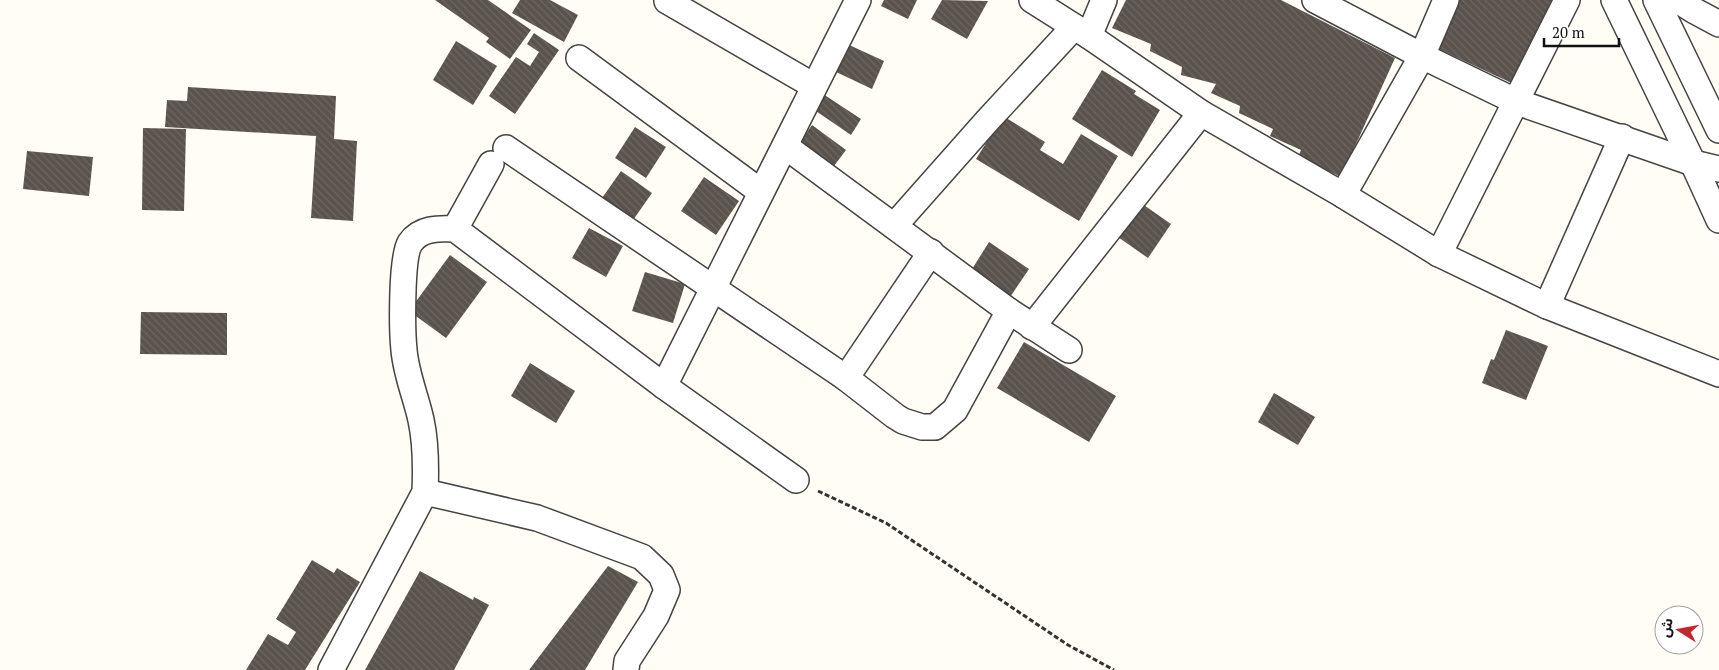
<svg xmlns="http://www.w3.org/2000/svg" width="1719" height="670" viewBox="0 0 1719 670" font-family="'PT Serif','Noto Sans Arabic',serif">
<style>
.building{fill:url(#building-back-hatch)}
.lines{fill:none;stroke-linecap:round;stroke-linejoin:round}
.minor-casing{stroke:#444;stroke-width:28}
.path{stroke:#333;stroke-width:3;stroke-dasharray:5 2.5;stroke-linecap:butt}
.minor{stroke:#fff;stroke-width:25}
</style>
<defs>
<pattern id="building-back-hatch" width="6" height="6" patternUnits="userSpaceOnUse" patternTransform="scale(1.25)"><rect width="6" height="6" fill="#5a524d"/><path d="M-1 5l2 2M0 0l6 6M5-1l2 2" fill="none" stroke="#6d6662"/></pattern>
</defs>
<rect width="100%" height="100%" fill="#fffdf5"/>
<g class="building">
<polygon points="435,0 488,0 531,30 510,59 486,42 489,38"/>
<polygon points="520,0 550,0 578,15 564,42 512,13"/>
<polygon points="884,0 917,0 908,19 881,6"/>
<polygon points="942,0 988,1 967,39 931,19"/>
<polygon points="1126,0 1281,0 1395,58 1341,177 1298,157 1301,150 1270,136 1273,129 1239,113 1240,106 1211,93 1216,84 1181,75 1182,67 1150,51 1151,44 1112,28"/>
<polygon points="1453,0 1554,0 1516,85 1432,46"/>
<polygon points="534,33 559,50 515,114 489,96 516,57 530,66 539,52 527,44"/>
<polygon points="456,41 497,66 473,105 433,80"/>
<polygon points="847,44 884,61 872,89 834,71"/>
<polygon points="1102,70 1136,91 1134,94 1160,110 1132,157 1072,119"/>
<polygon points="188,87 336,96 334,139 357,141 353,221 311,218 316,136 165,127 167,100 187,101"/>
<polygon points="820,92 861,119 851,135 810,107"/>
<polygon points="1003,116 1045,142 1040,150 1063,164 1081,134 1118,156 1079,221 976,159"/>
<polygon points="812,125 846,150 831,170 797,146"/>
<polygon points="635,127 666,147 646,178 615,158"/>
<polygon points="143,128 186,129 184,211 142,210"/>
<polygon points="27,151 93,157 89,196 23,189"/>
<polygon points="621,171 652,193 631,223 600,201"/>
<polygon points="704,177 739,201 716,235 681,211"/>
<polygon points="1138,201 1171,224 1148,258 1115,235"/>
<polygon points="589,228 623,246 606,277 572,258"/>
<polygon points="989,242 1029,269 1008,300 969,274"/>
<polygon points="450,255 487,282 446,338 409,311"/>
<polygon points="645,272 685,284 673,323 632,311"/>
<polygon points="141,312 227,313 227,355 140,354"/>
<polygon points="1506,330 1548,346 1526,400 1482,383 1491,359 1494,360"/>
<polygon points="1024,342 1116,396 1089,442 997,388"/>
<polygon points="530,363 575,391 556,423 511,396"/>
<polygon points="1274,393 1315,417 1298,445 1258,422"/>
<polygon points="312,560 334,573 337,568 360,582 305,670 246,670 268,634 288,645 296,632 276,619"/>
<polygon points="608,566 638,582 585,670 529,670"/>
<polygon points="420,571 473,600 474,597 489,605 454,670 365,670"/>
</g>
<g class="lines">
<g class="minor-casing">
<g id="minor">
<polyline points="1032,0 1089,36 1201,113 1343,195 1439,254 1547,306 1719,374"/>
<polyline points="1315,0 1422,56 1517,102 1693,163 1719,169"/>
<polyline points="1614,0 1693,163 1719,220"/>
<polyline points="1656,0 1719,130"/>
<polyline points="1677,0 1693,10 1719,24"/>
<polyline points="667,1 814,86"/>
<polyline points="1089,36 1104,0"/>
<polyline points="579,58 761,192"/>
<polyline points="785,146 1009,311 1069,350"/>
<polyline points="506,148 846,378 895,416 903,421 922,427 935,427 955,410 1009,311"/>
<polyline points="1343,195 1422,56 1446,0"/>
<polyline points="894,226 987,121 1074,27"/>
<polyline points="455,229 491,164"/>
<polyline points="1439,254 1567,0"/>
<polyline points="1547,306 1622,137"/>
<polyline points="1032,327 1201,113"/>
<polyline points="846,378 931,252"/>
<polyline points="664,386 858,0"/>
<polyline points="425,492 537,518 642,557 661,575 667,590 656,616 627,661 626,670"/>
<path d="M331 670 425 492C426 469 426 443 421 420 416 397 406 374 404 350 402 330 401 258 410 243 420 228 439 228 455 229L664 386 796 480"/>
</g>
</g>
<polyline class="path" points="818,491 886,523 1068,645 1114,670"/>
<use href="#minor" class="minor"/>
</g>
<g transform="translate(1679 630) rotate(281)"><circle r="24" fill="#ffffff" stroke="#a0a0a0"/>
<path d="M0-4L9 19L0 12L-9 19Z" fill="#c4262e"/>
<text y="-8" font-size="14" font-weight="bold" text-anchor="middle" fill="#111111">ش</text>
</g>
<path d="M1544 38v8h75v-8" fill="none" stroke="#111111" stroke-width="2.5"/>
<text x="1552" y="38" font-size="15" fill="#111111" stroke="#ffffff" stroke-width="4" paint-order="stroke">20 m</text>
</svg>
